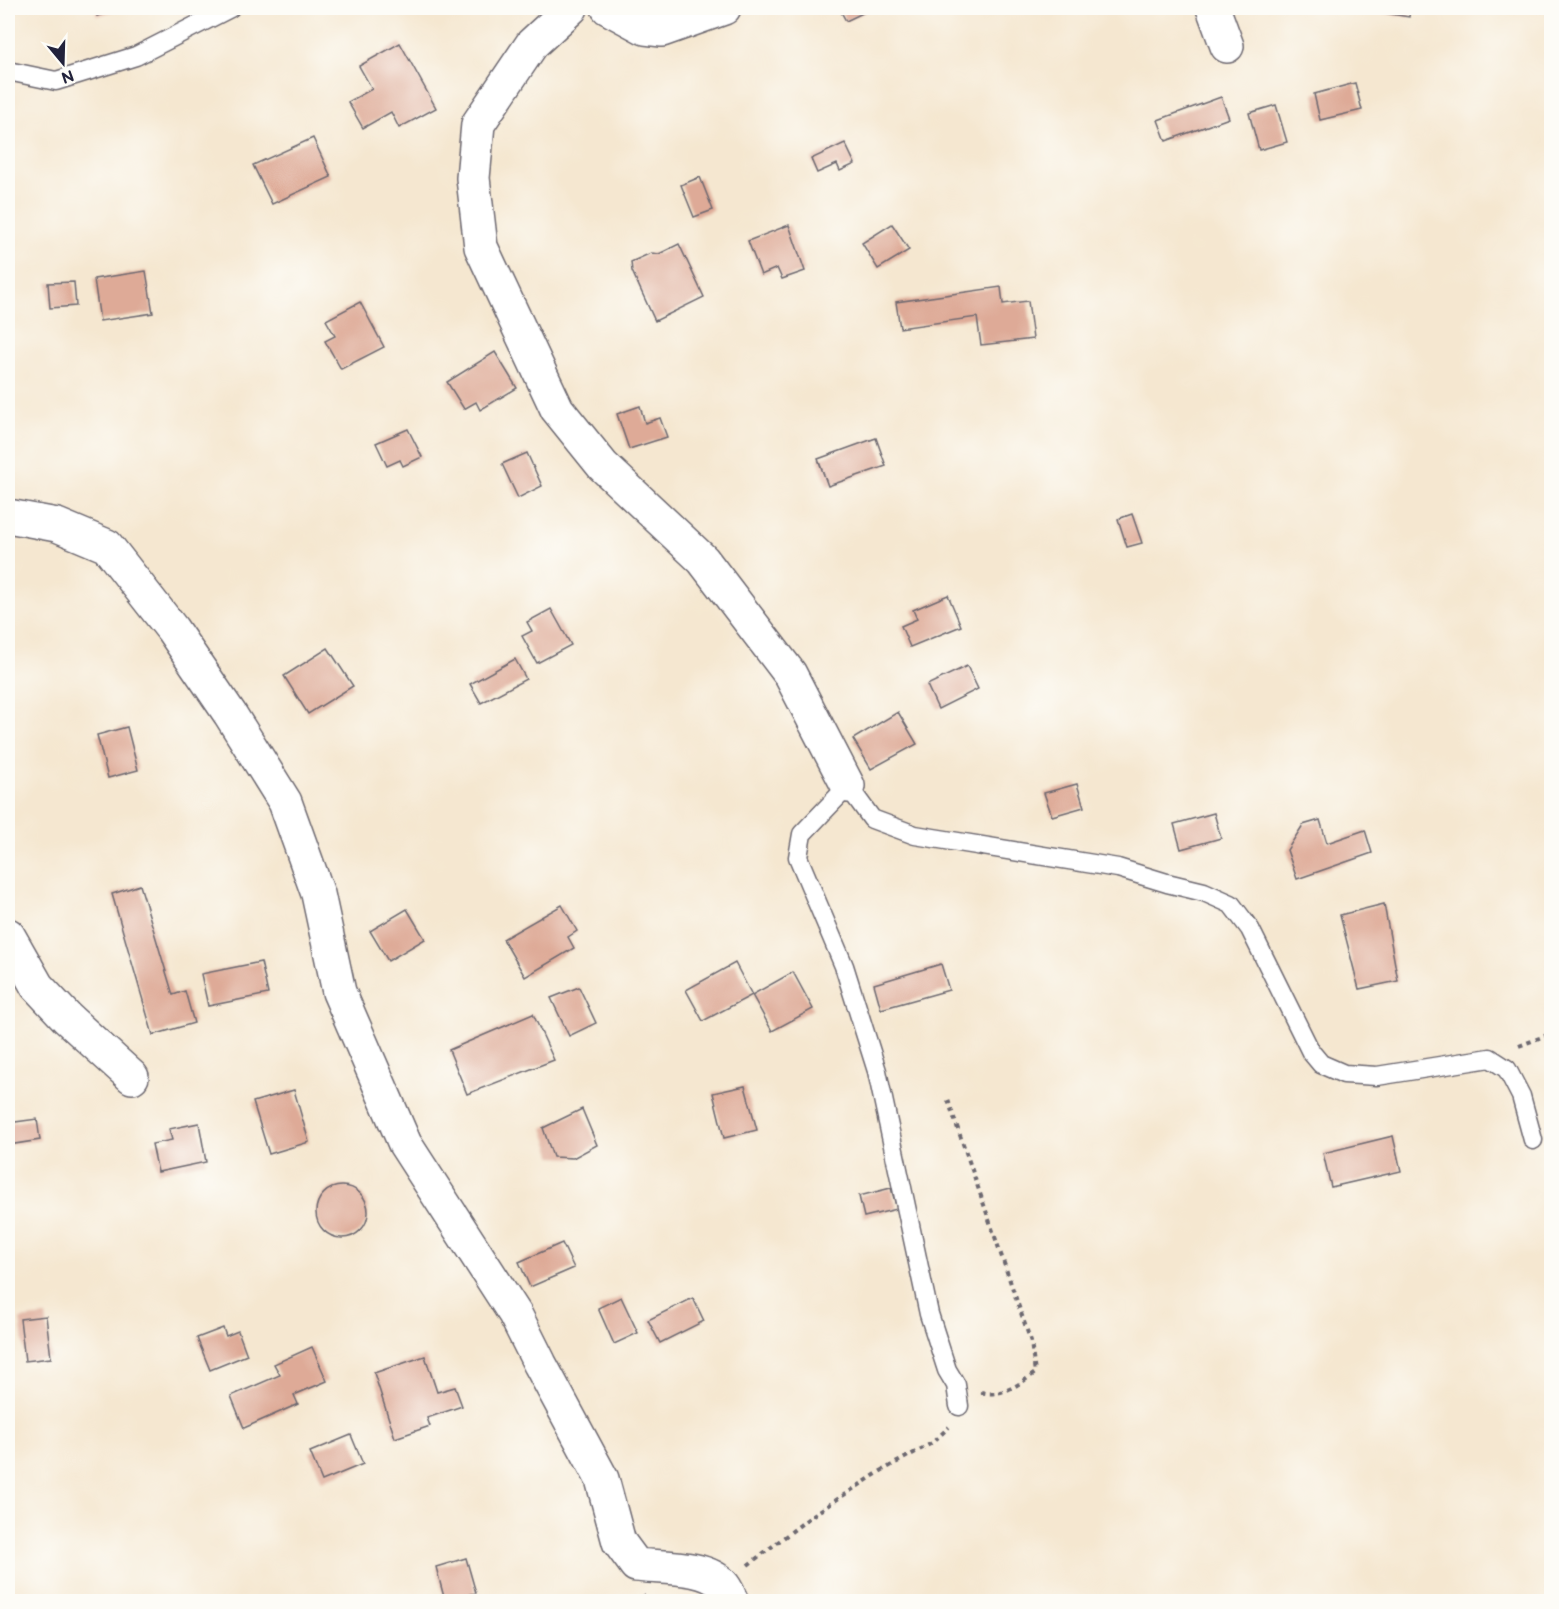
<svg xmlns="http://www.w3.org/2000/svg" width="1559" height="1609" viewBox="0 0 1559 1609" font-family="'Balsamiq Sans',sans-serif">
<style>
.building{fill:#deaa97}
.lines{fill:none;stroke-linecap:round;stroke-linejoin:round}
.service-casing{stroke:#6c676f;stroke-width:21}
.minor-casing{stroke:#6c676f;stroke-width:36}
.path{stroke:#6c676f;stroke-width:4;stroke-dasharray:4.5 4.5;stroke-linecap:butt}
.service{stroke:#fff;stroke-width:18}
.minor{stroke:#fff;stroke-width:33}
</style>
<rect width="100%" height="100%" fill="#fdfcf7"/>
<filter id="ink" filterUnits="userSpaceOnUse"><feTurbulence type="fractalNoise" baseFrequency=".0167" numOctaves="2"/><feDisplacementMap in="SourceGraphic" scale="12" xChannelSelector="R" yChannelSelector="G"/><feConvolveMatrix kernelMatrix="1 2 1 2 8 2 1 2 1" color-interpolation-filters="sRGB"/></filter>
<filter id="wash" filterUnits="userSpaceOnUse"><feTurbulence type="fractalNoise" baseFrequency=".008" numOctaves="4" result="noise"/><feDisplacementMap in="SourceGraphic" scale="24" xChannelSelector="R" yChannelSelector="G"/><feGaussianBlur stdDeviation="1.35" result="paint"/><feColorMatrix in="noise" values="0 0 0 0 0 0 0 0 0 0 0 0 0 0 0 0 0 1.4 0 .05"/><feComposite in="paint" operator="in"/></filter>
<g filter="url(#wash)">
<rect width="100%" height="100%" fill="#f5e7d0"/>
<g id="blocks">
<g class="building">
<polygon points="95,8 121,8 97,16"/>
<polygon points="839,8 873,8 846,21"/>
<polygon points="1366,8 1410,8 1409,17 1366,10"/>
<polygon points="400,43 436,108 399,128 391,112 363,128 348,102 372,89 359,66"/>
<polygon points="1355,83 1362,110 1320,120 1314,94"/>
<polygon points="1221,97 1229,118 1166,141 1158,120"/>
<polygon points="1276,105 1287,142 1259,150 1249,113"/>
<polygon points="313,138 331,177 272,204 253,165"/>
<polygon points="845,143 855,164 840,171 837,164 817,173 811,159"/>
<polygon points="700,177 713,210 694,217 681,185"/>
<polygon points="892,224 909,250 878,269 862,243"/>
<polygon points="789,225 805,271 782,279 777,268 761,275 748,241"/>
<polygon points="679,244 704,297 655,321 632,271 631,262 651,253 659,254"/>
<polygon points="146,271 153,313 100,321 94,279"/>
<polygon points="74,282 76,306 50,308 48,283"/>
<polygon points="1001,287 1003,304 1028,301 1033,339 981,345 977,317 900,328 896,302"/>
<polygon points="360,302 384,347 341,369 325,341 335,336 326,320"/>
<polygon points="495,352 517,388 480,410 476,402 464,409 447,382"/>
<polygon points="640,406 645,423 660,418 667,437 629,449 617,414"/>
<polygon points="408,429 422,457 403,466 400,460 387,466 376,443"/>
<polygon points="876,438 886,466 828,486 818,459"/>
<polygon points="527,453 542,486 518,498 502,464"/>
<polygon points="1132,514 1142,543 1127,547 1118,519"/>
<polygon points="948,595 961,626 910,647 901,626 917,619 913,610"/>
<polygon points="551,609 571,645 537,663 522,636 532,631 527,622"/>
<polygon points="328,648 353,686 308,714 284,676"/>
<polygon points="515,659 526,679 481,703 470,684"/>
<polygon points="967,666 978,689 938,709 927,685"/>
<polygon points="898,712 917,744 871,769 853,739"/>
<polygon points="127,727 138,770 108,778 97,735"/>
<polygon points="1077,784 1084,807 1052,816 1044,793"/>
<polygon points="1214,813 1221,838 1181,849 1174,824"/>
<polygon points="1320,820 1327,843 1365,830 1372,853 1297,879 1287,850 1303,825"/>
<polygon points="140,885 173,995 185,991 194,1023 153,1035 112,894"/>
<polygon points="1384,904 1398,981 1359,989 1340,915"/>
<polygon points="562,905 577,931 568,937 574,948 525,977 503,939"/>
<polygon points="407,909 425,939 388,961 370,931"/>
<polygon points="261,962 268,994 208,1006 201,974"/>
<polygon points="735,963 752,995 793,972 813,1009 772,1031 752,995 703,1021 686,990"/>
<polygon points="941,964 949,990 881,1009 874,984"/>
<polygon points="579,987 596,1023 569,1036 551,998"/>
<polygon points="533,1014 554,1060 467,1094 449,1050"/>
<polygon points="745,1086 757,1130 724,1138 713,1093"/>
<polygon points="294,1090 309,1142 269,1154 253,1102"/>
<polygon points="582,1109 597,1145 573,1158 553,1157 543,1128"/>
<polygon points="37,1119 40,1140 8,1145 8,1123"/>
<polygon points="199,1123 206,1162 158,1172 152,1144 172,1140 169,1129"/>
<polygon points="1393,1136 1401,1171 1331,1187 1323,1153"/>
<circle cx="342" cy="1212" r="26"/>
<polygon points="891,1188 897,1209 864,1217 859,1196"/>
<polygon points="562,1243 574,1268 530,1287 519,1262"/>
<polygon points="621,1297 638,1333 614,1344 598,1308"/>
<polygon points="693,1298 704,1321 660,1343 648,1320"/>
<polygon points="46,1316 51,1358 25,1361 20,1319"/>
<polygon points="223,1328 226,1336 238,1331 247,1355 210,1370 197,1338"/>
<polygon points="312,1347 327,1381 294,1395 298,1404 244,1428 231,1396 280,1375 274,1364"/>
<polygon points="425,1356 437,1392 455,1387 462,1406 427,1418 430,1426 395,1438 374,1373"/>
<polygon points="351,1435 363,1464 322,1481 310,1452"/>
<polygon points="466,1558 476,1593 445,1601 436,1567"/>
<polygon points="644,1595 648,1602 634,1602"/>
</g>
</g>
</g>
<g filter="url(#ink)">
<use href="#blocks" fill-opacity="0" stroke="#6c676f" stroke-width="1.5"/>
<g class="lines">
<g class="service-casing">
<g id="service">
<polyline points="8,71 56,81 136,56 230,8"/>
<polyline points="959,1406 956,1385 947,1370 929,1314 877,1071 844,966 798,857 802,834 848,786 872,819 915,835 1118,868 1167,883 1204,892 1231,904 1250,929 1311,1052 1321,1064 1344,1074 1377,1076 1490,1058 1507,1069 1521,1096 1533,1140"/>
</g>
</g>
<g class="minor-casing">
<g id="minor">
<polyline points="571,8 532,44 478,124 473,178 481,247 557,409 603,466 703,560 790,674 848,786"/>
<polyline points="608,8 645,28 662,30 724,8"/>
<polyline points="1213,8 1227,46"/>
<path d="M8 516 57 525 107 546 172 629 230 714 285 802 318 894 339 992 405 1144 515 1314 540 1364 602 1479 619 1542 636 1565C661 1568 706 1565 723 1585 727 1589 729 1596 732 1602"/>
<polyline points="8,935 37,986 67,1018 132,1077"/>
</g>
</g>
<g class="path">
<polyline points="1519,1046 1552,1033"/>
<path d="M948 1100 1031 1342 1035 1373C1020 1384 1000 1398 981 1392"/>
<polyline points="748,1565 813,1515 881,1471 932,1443 949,1427"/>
</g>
<use href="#service" class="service"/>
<use href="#minor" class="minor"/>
</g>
</g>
<rect width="1559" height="1609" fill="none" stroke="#fdfcf7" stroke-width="30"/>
<g transform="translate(63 63) rotate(161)" stroke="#fdfcf7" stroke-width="4.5" paint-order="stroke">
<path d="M0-4.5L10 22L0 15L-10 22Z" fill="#22223b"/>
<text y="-9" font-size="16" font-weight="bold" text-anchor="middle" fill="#22223b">N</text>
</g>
</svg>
